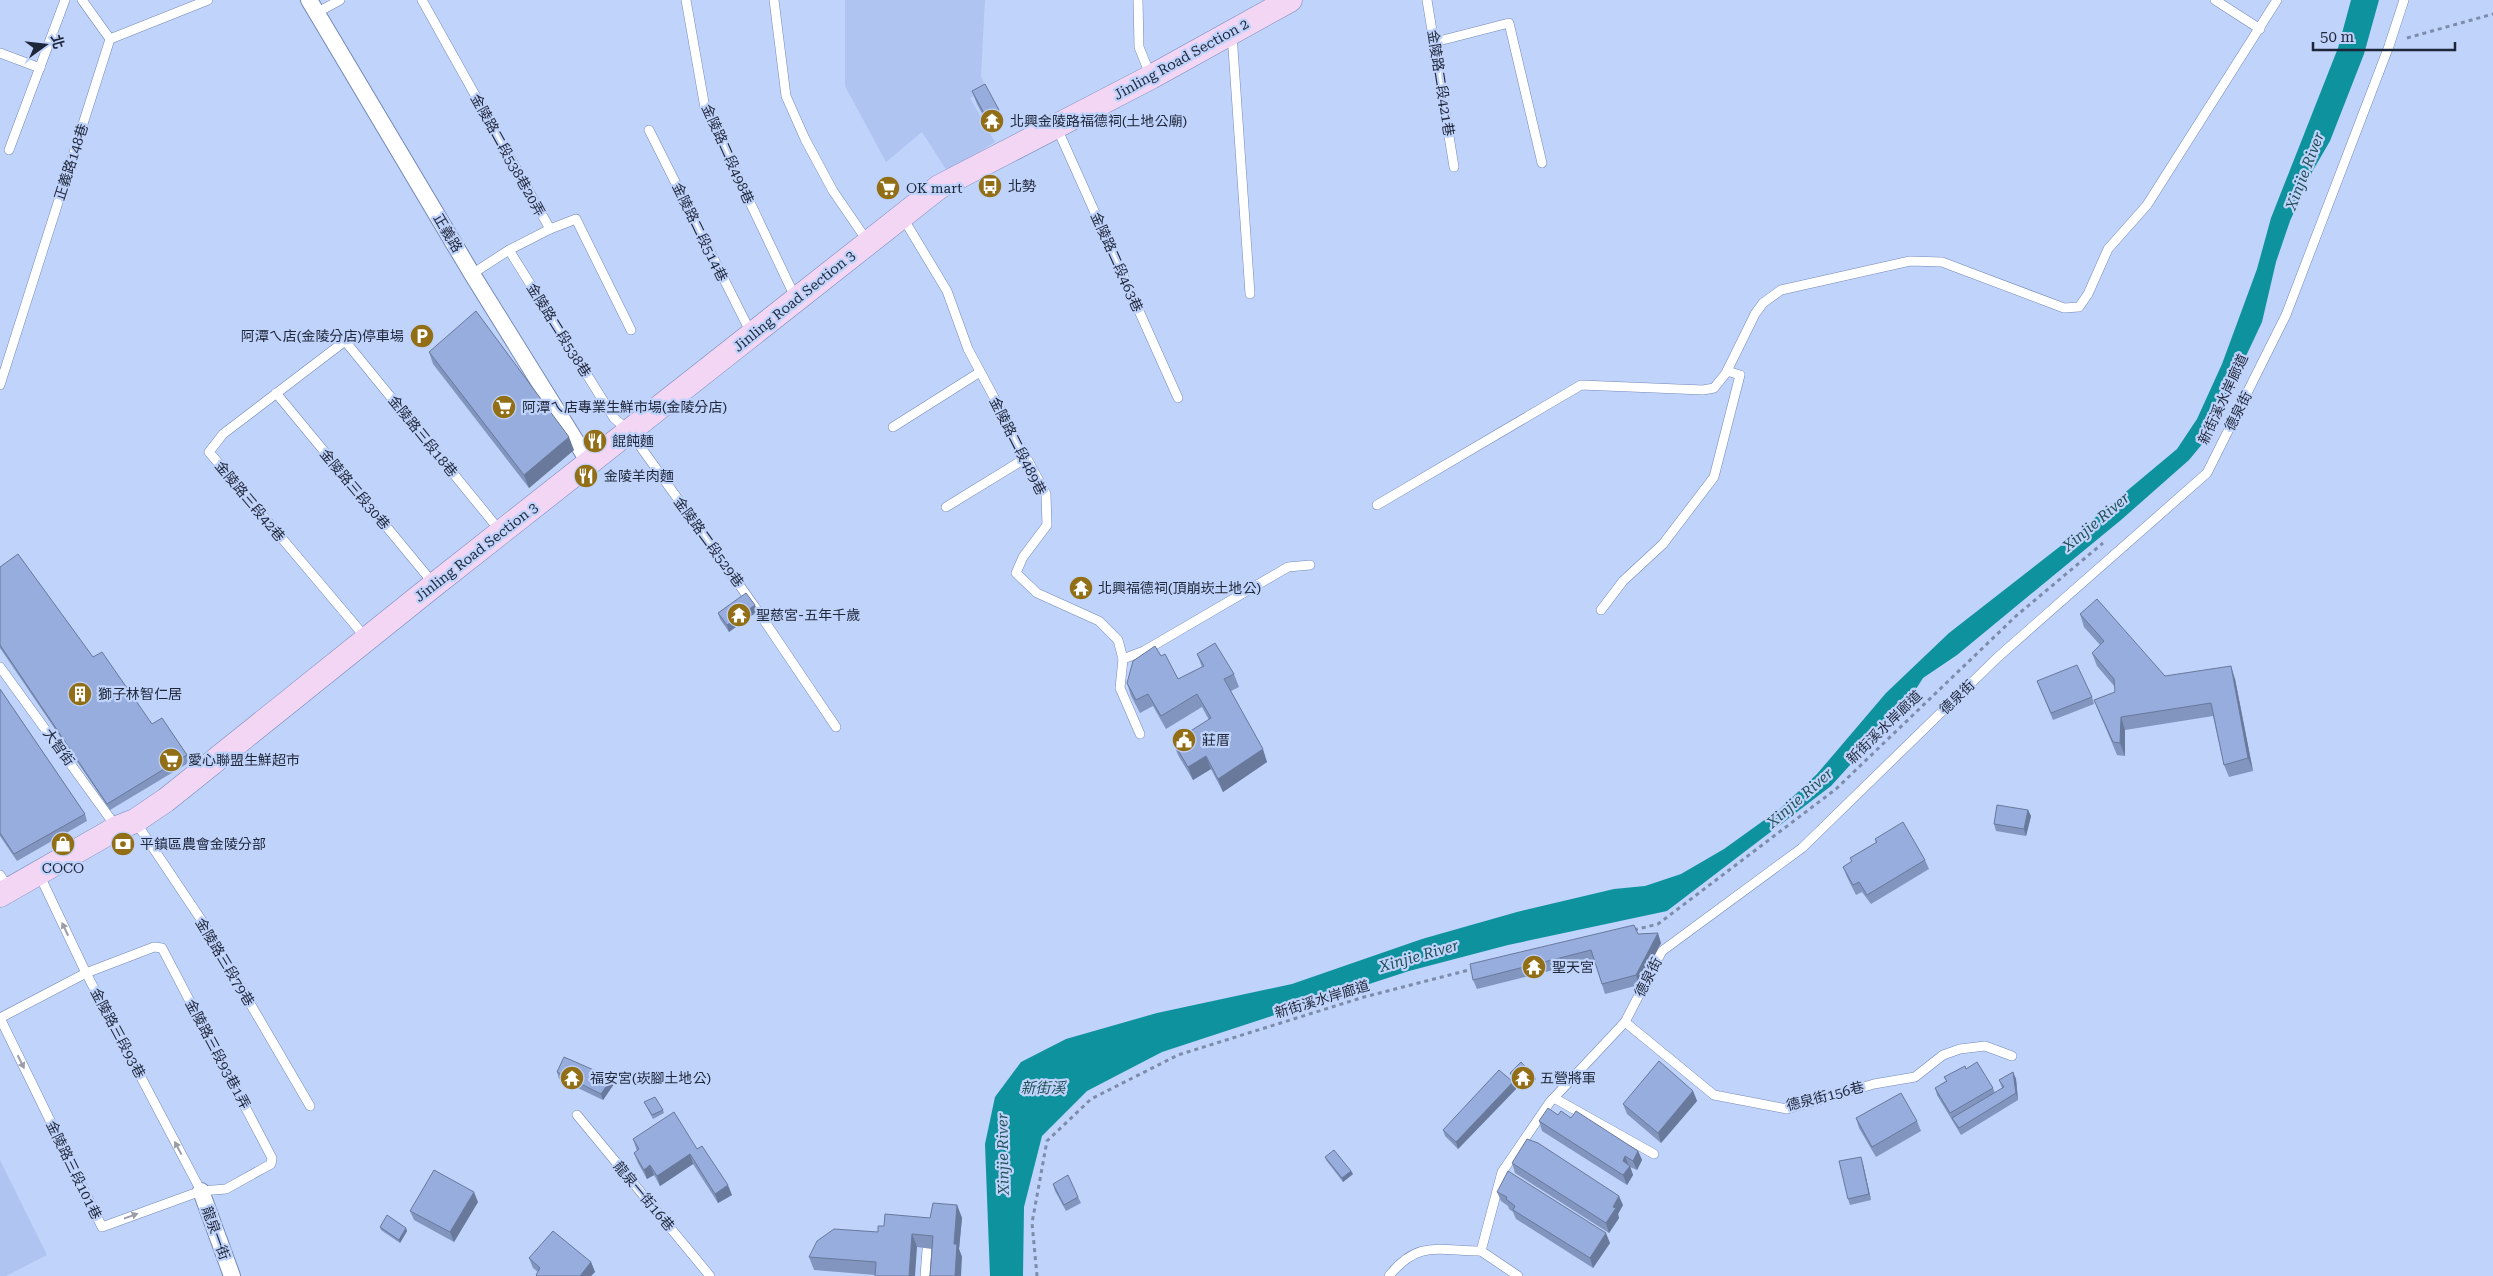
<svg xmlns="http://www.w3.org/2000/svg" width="2493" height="1276" viewBox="0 0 2493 1276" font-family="'Roboto Serif','Noto Sans TC',serif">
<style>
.built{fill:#b0c4f1}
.water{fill:#0e929e}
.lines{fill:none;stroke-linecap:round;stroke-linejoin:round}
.lane-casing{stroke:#7389b7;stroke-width:10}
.street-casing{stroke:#7389b7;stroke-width:18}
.secondary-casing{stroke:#7389b7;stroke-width:25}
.path{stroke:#7e8cab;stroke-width:3;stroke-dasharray:4 4;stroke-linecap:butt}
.lane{stroke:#fff;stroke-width:9}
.street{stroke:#fff;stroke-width:16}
.secondary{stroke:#f2d6f4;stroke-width:24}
.wall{fill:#8195be}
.shaded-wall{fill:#69799b}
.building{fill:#96addd;stroke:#69799b}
.oneway{fill:#9a9da6}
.labels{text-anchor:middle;stroke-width:4.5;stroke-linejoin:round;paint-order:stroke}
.street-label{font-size:14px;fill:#1e2639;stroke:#c0d3fb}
.poi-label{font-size:14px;fill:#1e2639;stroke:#c0d3fb;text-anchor:start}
.water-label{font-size:15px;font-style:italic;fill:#215157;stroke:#c0d3fb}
</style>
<rect width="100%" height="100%" fill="#c0d3fb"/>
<g class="built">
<polygon points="845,0 985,0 981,76 987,90 970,98 995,142 947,171 922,132 886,162 845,86"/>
<polygon points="0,1160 47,1255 6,1276 0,1276"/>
</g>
<polygon class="water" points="2351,0 2379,0 2364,54 2330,141 2312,172 2290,221 2276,262 2262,322 2208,437 2189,460 2121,520 1957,655 1923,678 1909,700 1831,786 1667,911 1508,945 1409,971 1162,1052 1087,1091 1042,1136 1024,1207 1023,1276 990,1276 985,1144 995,1097 1021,1062 1066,1039 1157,1013 1292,984 1422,939 1517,912 1614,889 1645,886 1681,874 1724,849 1781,808 1817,774 1886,693 1949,633 2067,541 2177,449 2197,419 2222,364 2257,269 2271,218 2338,48"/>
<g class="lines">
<g class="lane-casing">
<g id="lane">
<polyline points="82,0 110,39"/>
<polyline points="422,0 550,229 576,219 631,330"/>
<polyline points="686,0 705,108 796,299"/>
<polyline points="774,0 786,96 805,139 833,191 868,242"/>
<polyline points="1138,0 1139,47 1151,77"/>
<polyline points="1427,0 1454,167"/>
<polyline points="2215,0 2260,29"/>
<polyline points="316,13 340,0"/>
<polyline points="1232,34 1250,294"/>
<polyline points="1435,42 1509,23 1542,163"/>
<polyline points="0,53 40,68"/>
<polyline points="1057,128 1178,398"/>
<polyline points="649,130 751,333"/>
<polyline points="9,150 65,0"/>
<polyline points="903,218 947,291 968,349 1046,494 1047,525 1023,557 1016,573 1037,593 1099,621 1118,640 1123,659 1144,651 1288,567 1310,565"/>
<polyline points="509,250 614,418 630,432 755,607 836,727"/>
<polyline points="472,274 509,250 550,229"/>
<polyline points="0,385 110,39 208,0"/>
<polyline points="276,393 433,583"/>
<polyline points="893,427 980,372"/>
<polyline points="1377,505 1581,385 1703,390 1714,388 1726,373 1755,314 1763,303 1781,290 1910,261 1942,262 2064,308 2079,307 2088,294 2108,249 2147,205 2277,0"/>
<polyline points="946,507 1026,458"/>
<polyline points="1601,610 1623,581 1663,544 1714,477 1740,375 1727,371"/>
<polyline points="366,638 209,452 223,434 345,341 501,532"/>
<polyline points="1123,659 1120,688 1140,734"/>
<polyline points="0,667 117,828"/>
<polyline points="135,821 202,921 310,1106"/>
<polyline points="39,874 86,973 201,1191"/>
<polyline points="0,875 10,890"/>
<polyline points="0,1018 102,1227 201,1191 226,1189 271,1164 272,1158 162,948 154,947 86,973 0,1018"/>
<polyline points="1625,1022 1714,1095 1787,1109 1874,1084 1915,1077 1943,1055 1960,1049 1985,1046 2012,1056"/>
<polyline points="1554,1098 1654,1154"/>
<polyline points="577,1115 710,1276"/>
<polyline points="1481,1251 1502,1172 1550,1102 1625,1022 1662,951 1802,848 1998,657 2207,473 2286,315 2389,46 2404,0"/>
<polyline points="1481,1251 1518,1276"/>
<polyline points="925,1276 927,1250"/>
<path d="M1389 1276C1418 1239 1440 1251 1481 1251"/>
</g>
</g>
<g class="street-casing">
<g id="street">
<polyline points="309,0 472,274 590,464"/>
<polyline points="201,1191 232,1276"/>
</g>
</g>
<g class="secondary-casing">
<polyline id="secondary" points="0,895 117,828 135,821 166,800 434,585 939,187 1151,77 1290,0"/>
</g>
<g class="path">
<polyline points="2407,38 2493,14"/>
<polyline points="1634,930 1658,924 1836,789 2016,616 2103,543"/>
<polyline points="1037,1276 1032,1223 1047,1141 1091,1099 1178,1055 1364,997 1473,969"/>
</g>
<use href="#lane" class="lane"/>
<use href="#street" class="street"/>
<use href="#secondary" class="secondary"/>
</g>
<g class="wall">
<polygon points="972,91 999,110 1004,123 991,130 977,104"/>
<polygon points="429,352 574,450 529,488 433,364"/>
<polygon points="0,567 93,657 152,724 187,755 190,762 110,810 0,648"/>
<polygon points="758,611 729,632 720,619 718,613"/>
<polygon points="2080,614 2165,676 2235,679 2253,771 2229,777 2224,765 2213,716 2125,730 2125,756 2117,755 2094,700 2115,692 2115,687 2097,666 2092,653 2100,645 2084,627"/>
<polygon points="1197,654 1234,674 1239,687 1231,691 1267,762 1223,792 1211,769 1193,780 1178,755 1173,742 1209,720 1202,707 1166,729 1153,706 1140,713 1131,696 1127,683 1161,656 1178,679 1202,667"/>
<polygon points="2037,681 2092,697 2094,704 2053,720"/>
<polygon points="0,689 85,814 87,821 17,861 0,836"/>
<polygon points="2028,810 2031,816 2026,836 1996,831 1994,824"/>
<polygon points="1875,839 1925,860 1929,869 1871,904 1862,892 1856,895 1847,877 1843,867 1852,861 1850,858 1876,843"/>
<polygon points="1638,934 1661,943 1639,985 1605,994 1594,960 1477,989 1473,980"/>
<polygon points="1966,1069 1993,1088 1995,1093 2002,1088 1999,1080 2013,1072 2016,1079 2018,1100 1961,1135 1937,1095 1935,1088 1946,1081 1944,1077"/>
<polygon points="557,1072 614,1084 603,1100 559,1079"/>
<polygon points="1510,1073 1534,1076 1536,1079 1524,1090 1511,1076"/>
<polygon points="1513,1082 1516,1089 1458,1149 1445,1136 1443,1130"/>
<polygon points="1693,1091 1697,1101 1661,1143 1627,1114 1623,1104"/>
<polygon points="644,1102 663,1110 664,1113 653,1119"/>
<polygon points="1558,1115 1571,1118 1638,1151 1642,1160 1637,1170 1630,1167 1633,1175 1627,1185 1542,1131 1539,1121"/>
<polygon points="1856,1118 1917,1121 1921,1131 1876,1157 1859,1128"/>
<polygon points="633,1139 697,1149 732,1195 718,1203 693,1164 660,1186 654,1175 647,1179 638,1163 634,1153 637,1151"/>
<polygon points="1325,1157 1351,1171 1353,1174 1343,1182 1326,1160"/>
<polygon points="1512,1163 1623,1205 1618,1214 1619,1218 1609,1233 1515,1173"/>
<polygon points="1863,1164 1871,1200 1850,1205 1848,1199"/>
<polygon points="1053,1184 1078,1197 1081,1203 1066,1211 1055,1191"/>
<polygon points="1497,1192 1610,1243 1593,1268 1516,1219 1513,1212 1509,1209 1508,1206 1501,1201"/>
<polygon points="478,1202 454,1242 414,1220 410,1211"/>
<polygon points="957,1205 962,1218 959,1249 962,1257 932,1249 917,1247 875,1275 814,1270 809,1257 878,1232 884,1226 930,1218"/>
<polygon points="380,1227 407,1231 400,1243 381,1230"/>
<polygon points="529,1258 591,1262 595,1272 591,1276 536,1276 536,1275 538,1272 533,1268"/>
</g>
<g class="shaded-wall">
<polygon points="569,437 574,450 529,488 524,475"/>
<polygon points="755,605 758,611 729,632 727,625"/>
<polygon points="2231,666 2235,679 2253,771 2248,758"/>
<polygon points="2121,717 2125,730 2125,756 2120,743"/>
<polygon points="1263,749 1267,762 1223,792 1218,779"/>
<polygon points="1206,756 1211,769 1193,780 1188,767"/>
<polygon points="2028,810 2031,816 2026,836 2024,829"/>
<polygon points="1658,933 1661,943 1639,985 1636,975"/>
<polygon points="2013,1072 2016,1079 2018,1100 2016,1093"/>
<polygon points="1534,1076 1536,1079 1524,1090 1523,1087"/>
<polygon points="612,1078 614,1084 603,1100 601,1094"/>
<polygon points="1513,1082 1516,1089 1458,1149 1456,1142"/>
<polygon points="1693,1091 1697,1101 1661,1143 1658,1133"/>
<polygon points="1638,1151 1642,1160 1637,1170 1633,1161"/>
<polygon points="690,1154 693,1164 660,1186 657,1176"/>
<polygon points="1625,1156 1629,1166 1623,1161"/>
<polygon points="1861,1157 1863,1164 1871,1200 1869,1194"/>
<polygon points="650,1165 654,1175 647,1179 644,1170"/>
<polygon points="1630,1166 1633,1175 1627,1185 1623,1175"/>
<polygon points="1351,1171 1353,1174 1343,1182 1342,1178"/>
<polygon points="728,1185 732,1195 718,1203 715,1194"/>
<polygon points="474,1192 478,1202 454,1242 450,1232"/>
<polygon points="1619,1196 1623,1205 1618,1214 1619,1218 1609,1233 1606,1223 1613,1207"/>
<polygon points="957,1205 962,1218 959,1249 962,1257 961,1276 955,1276 954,1244"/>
<polygon points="406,1228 407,1231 400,1243 399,1240"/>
<polygon points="1606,1233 1610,1243 1593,1268 1590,1258"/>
<polygon points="912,1234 917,1247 915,1276 909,1276"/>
<polygon points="591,1262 595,1272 591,1276 580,1276"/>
</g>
<g class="building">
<polygon points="985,84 999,110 986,117 972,91"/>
<polygon points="476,311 569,437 524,475 429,352"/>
<polygon points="18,554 93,657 102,652 152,724 162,718 187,755 107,804 0,645 0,567"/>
<polygon points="746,593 755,605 727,625 718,613"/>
<polygon points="2097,599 2165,676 2231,666 2248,758 2224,765 2211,703 2121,717 2120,743 2113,742 2094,700 2115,692 2114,679 2092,653 2104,641 2080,614"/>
<polygon points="1215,643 1234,674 1224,679 1263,749 1218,779 1206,756 1188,767 1173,742 1211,718 1197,694 1161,716 1148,694 1136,700 1127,683 1133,661 1155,646 1161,656 1165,654 1178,679 1204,666 1197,654"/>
<polygon points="2077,665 2092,697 2051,713 2037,681"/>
<polygon points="0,689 85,814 14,854 0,833"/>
<polygon points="1997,805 2028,810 2024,829 1994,824"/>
<polygon points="1903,822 1925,860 1867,895 1859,882 1853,885 1843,867 1852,861 1850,858 1877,842 1875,839"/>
<polygon points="1634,925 1638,934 1658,933 1636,975 1602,984 1591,950 1473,980 1470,964"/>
<polygon points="564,1057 612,1078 601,1094 557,1072"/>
<polygon points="1659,1061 1693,1091 1658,1133 1623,1104"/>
<polygon points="1521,1062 1534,1076 1523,1087 1510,1073"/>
<polygon points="1977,1062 1993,1088 1950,1113 1935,1088 1947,1081 1944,1077 1965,1066 1966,1069"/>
<polygon points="1499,1070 1513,1082 1456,1142 1443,1130"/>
<polygon points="2013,1072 2016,1093 1959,1128 1952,1118 2004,1087 1999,1080"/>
<polygon points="1901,1093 1917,1121 1872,1147 1856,1118"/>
<polygon points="655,1097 663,1110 652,1115 644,1102"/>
<polygon points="1548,1108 1558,1115 1561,1111 1571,1118 1576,1111 1638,1151 1633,1161 1625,1156 1623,1161 1630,1166 1623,1175 1539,1121"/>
<polygon points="674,1112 697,1149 702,1146 728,1185 715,1194 690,1154 657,1176 650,1165 644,1170 634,1153 639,1149 633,1139"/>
<polygon points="1527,1139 1538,1143 1619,1196 1613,1207 1616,1208 1606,1223 1512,1163"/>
<polygon points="1334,1150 1351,1171 1342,1178 1325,1157"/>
<polygon points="1861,1157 1869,1194 1848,1199 1839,1161"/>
<polygon points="434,1170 474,1192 450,1232 410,1211"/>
<polygon points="1508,1171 1606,1233 1590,1258 1513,1210 1515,1206 1506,1199 1507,1197 1497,1192"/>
<polygon points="1068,1175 1078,1197 1064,1205 1053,1184"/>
<polygon points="933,1203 957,1205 954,1244 957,1244 955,1276 930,1276 933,1236 912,1234 909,1276 875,1276 876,1262 809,1257 817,1241 834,1229 878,1232 878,1226 884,1226 885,1214 930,1218"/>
<polygon points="387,1215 406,1228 399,1240 380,1227"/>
<polygon points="553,1231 591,1262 580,1276 537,1276 536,1275 540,1268 529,1258"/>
</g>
<defs><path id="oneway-solid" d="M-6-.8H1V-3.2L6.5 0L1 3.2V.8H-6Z" transform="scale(1.25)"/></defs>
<g class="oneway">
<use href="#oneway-solid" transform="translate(65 929) rotate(-115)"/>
<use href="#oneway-solid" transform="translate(21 1062) rotate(64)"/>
<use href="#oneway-solid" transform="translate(178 1148) rotate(-118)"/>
<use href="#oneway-solid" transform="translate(131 1216) rotate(-20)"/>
</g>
<defs>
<g id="temple-disc" transform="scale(1.25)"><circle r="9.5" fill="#926f16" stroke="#c0d3fb"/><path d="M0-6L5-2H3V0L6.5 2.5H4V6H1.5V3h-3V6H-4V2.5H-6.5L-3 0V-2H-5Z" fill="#fff"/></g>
<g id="bus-disc" transform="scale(1.25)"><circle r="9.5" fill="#926f16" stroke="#c0d3fb"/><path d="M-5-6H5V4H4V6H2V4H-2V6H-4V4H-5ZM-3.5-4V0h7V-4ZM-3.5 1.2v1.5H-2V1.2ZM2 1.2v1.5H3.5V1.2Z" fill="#fff"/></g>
<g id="supermarket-disc" transform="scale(1.25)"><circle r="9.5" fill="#926f16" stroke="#c0d3fb"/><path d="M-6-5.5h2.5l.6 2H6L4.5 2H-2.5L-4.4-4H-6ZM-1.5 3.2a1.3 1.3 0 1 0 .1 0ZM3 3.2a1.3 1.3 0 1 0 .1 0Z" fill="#fff"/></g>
<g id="parking-disc" transform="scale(1.25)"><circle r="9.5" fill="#926f16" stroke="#c0d3fb"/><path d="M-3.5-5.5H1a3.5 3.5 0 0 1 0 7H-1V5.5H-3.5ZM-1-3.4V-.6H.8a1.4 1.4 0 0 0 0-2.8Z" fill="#fff"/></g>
<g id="restaurant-disc" transform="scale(1.25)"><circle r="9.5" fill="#926f16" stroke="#c0d3fb"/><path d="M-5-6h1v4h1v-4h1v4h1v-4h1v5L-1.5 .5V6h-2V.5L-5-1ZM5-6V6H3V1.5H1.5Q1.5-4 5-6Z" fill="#fff"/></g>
<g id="building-disc" transform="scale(1.25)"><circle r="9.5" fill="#926f16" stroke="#c0d3fb"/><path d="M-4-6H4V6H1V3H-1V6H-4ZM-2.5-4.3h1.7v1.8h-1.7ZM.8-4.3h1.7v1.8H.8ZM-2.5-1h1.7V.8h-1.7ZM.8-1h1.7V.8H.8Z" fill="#fff"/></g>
<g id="civic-disc" transform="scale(1.25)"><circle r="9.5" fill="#926f16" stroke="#c0d3fb"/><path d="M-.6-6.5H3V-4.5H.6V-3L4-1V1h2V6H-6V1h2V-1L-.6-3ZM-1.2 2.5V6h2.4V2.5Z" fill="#fff"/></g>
<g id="shop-disc" transform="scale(1.25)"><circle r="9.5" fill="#926f16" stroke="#c0d3fb"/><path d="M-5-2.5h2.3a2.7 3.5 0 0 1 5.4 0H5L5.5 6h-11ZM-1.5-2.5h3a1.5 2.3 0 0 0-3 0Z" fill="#fff"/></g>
<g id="bank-disc" transform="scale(1.25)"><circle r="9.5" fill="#926f16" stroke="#c0d3fb"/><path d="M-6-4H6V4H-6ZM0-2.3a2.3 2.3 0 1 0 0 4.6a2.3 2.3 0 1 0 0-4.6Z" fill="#fff"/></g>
</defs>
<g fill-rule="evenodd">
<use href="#temple-disc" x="992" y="121"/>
<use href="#bus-disc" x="990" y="186"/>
<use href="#supermarket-disc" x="888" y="188"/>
<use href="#parking-disc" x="422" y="336"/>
<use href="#supermarket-disc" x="504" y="407"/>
<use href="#restaurant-disc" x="595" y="441"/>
<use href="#restaurant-disc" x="586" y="476"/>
<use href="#temple-disc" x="1081" y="588"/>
<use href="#temple-disc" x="739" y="615"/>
<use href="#building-disc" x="80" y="694"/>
<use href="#civic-disc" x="1184" y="740"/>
<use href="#supermarket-disc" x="171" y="760"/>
<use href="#shop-disc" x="63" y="844"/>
<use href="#bank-disc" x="123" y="844"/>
<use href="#temple-disc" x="1534" y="967"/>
<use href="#temple-disc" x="572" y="1078"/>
<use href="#temple-disc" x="1523" y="1078"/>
</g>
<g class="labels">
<g class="street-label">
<text transform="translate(1181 59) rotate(-29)" y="5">Jinling Road Section 2</text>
<text transform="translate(1441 83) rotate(81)" y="5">金陵路二段421巷</text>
<text transform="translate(728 154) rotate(66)" y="5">金陵路二段498巷</text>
<text transform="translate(508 155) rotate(61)" y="5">金陵路二段538巷20弄</text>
<text transform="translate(71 162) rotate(-72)" y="5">正義路148巷</text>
<text transform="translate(700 232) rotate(64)" y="5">金陵路二段514巷</text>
<text transform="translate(448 233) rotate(59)" y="5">正義路</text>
<text transform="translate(1117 262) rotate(66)" y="5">金陵路二段463巷</text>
<text transform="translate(794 301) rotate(-39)" y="5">Jinling Road Section 3</text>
<text transform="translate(559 330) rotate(58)" y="5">金陵路二段538巷</text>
<text transform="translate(2223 399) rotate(-65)" y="5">新街溪水岸廊道</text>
<text transform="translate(2238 411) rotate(-63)" y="5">德泉街</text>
<text transform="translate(423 436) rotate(51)" y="5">金陵路三段18巷</text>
<text transform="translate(1018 446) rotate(63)" y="5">金陵路二段489巷</text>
<text transform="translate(355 489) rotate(50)" y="5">金陵路三段30巷</text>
<text transform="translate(250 501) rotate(50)" y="5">金陵路三段42巷</text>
<text transform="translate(709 542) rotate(54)" y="5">金陵路二段529巷</text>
<text transform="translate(476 552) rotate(-38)" y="5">Jinling Road Section 3</text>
<text transform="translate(1957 697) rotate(-44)" y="5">德泉街</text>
<text transform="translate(1884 727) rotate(-44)" y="5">新街溪水岸廊道</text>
<text transform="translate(59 747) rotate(54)" y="5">大智街</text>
<text transform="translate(225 962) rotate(59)" y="5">金陵路三段79巷</text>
<text transform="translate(1648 977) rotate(-63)" y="5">德泉街</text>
<text transform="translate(1322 999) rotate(-17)" y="5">新街溪水岸廊道</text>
<text transform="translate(118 1033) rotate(62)" y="5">金陵路三段93巷</text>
<text transform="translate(218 1054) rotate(62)" y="5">金陵路三段93巷1弄</text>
<text transform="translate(1825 1096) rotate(-14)" y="5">德泉街156巷</text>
<text transform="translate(74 1170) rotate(64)" y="5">金陵路三段101巷</text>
<text transform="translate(644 1196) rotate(50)" y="5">龍泉一街16巷</text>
<text transform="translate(216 1233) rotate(70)" y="5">龍泉一街</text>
</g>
<g class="poi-label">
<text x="1010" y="126">北興金陵路福德祠(土地公廟)</text>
<text x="1008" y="191">北勢</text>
<text x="906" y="193">OK mart</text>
<text x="404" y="341" text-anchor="end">阿潭ㄟ店(金陵分店)停車場</text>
<text x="522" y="412">阿潭ㄟ店專業生鮮市場(金陵分店)</text>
<text x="612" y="446">餛飩麵</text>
<text x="604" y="481">金陵羊肉麵</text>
<text x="1098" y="593">北興福德祠(頂崩崁土地公)</text>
<text x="756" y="620">聖慈宮-五年千歲</text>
<text x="98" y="699">獅子林智仁居</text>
<text x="1202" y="745">莊厝</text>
<text x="188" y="765">愛心聯盟生鮮超市</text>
<text x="140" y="849">平鎮區農會金陵分部</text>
<text x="63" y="873" text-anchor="middle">COCO</text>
<text x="1552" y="972">聖天宮</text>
<text x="590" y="1083">福安宮(崁腳土地公)</text>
<text x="1540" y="1083">五營將軍</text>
</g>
<g class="water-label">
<text transform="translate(2305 171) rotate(-69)" y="5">Xinjie River</text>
<text transform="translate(2096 522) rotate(-40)" y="5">Xinjie River</text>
<text transform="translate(1800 798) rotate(-41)" y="5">Xinjie River</text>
<text transform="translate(1419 956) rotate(-16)" y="5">Xinjie River</text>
<text x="1043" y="1093">新街溪</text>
<text transform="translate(1003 1154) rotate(-91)" y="5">Xinjie River</text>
</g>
</g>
<g transform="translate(45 45) rotate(75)" stroke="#c0d3fb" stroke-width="4" paint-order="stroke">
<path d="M0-4L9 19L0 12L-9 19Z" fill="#1e2639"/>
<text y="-8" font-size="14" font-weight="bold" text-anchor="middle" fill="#1e2639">北</text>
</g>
<path d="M2313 42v8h142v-8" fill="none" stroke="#1e2639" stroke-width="2.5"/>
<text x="2320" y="42" font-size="15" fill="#1e2639" stroke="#c0d3fb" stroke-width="4" paint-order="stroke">50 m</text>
</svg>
